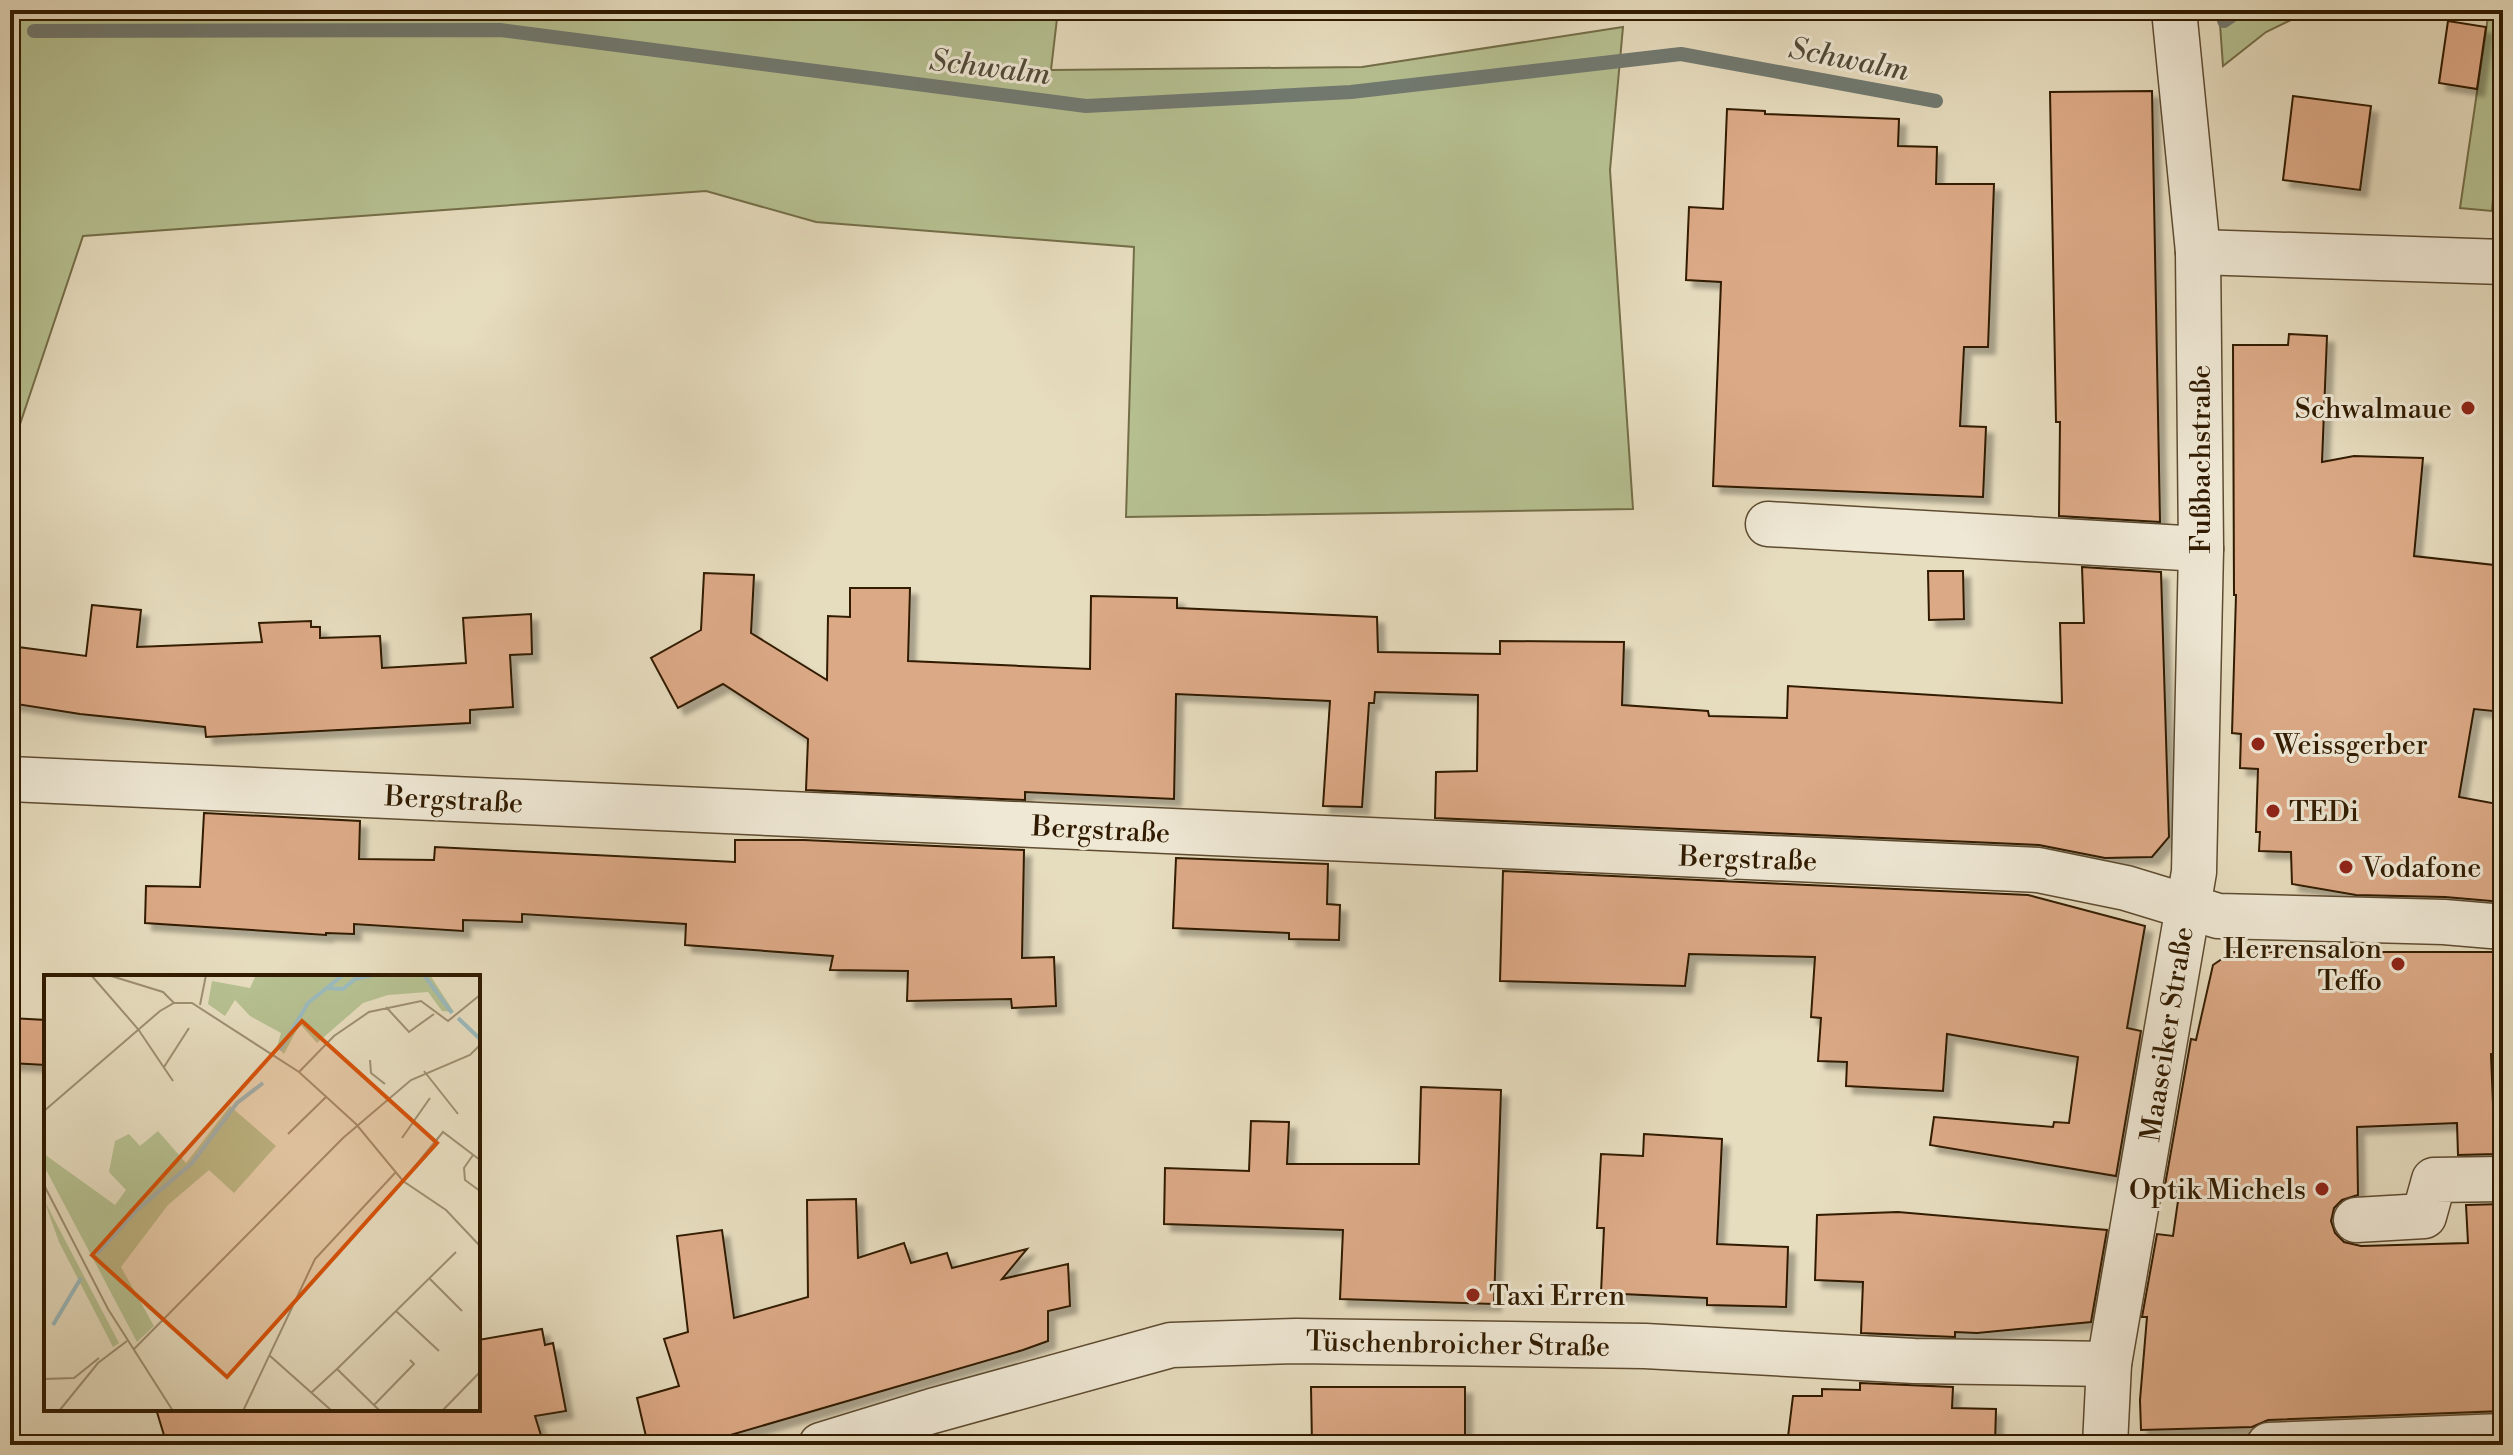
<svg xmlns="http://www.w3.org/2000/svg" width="2513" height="1455" viewBox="0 0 2513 1455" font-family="'Libre Bodoni',serif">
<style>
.green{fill:#b6c091;stroke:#746e48;stroke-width:2}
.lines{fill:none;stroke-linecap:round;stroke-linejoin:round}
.stream{stroke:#717a71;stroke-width:14}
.building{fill:#dca986;stroke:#311b00;stroke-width:2;filter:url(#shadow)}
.minor-casing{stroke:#5e4b30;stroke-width:47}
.minor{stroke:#efe8d5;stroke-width:44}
.poi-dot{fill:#8f2418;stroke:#efe8d5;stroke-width:3}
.labels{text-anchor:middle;stroke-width:6;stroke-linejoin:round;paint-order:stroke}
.poi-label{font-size:28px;fill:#311b00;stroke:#efe8d5;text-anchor:start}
.street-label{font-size:28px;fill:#311b00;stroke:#efe8d5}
.water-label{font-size:30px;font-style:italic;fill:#514a38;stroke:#efe8d5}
.inset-river{fill:none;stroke:#9bb9bc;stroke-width:4}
.inset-road{fill:none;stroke:#9e8f72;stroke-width:2}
.view{fill:#d6530b;fill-opacity:0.15;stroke:#d6530b;stroke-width:4}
.inset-edge{fill:none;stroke:#311b00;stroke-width:4}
</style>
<defs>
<filter id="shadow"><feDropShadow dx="7" dy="7" stdDeviation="2" flood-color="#0004"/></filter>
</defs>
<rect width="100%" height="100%" fill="#e6dcbe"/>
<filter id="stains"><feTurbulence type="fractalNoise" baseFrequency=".0025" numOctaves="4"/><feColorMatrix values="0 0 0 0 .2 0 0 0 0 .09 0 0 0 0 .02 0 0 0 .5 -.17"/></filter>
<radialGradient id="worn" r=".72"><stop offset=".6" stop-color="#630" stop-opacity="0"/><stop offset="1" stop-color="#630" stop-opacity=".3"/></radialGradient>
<g class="green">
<polygon points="10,10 1058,10 1051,70 1362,67 1623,27 1610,170 1633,509 1126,517 1134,247 816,222 706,191 83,236 10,454"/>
<polygon points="2219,10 2369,10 2297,17 2266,32 2223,66"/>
<polygon points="2489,10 2503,10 2503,188 2494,188 2492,211 2460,208"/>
</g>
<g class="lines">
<g class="stream">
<polyline points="2224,21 2240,10"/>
<polyline points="34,31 500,30 1086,106 1351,92 1681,54 1936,101"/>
</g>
</g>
<g class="building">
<polygon points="2448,21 2486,27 2477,89 2439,83"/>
<polygon points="2152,91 2160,522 2059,516 2060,422 2056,422 2050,92"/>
<polygon points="2293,96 2371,106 2360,190 2283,180"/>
<polygon points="1727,109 1765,111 1765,114 1899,119 1898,146 1937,147 1936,184 1994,184 1988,347 1964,347 1960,426 1986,427 1983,497 1713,486 1721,282 1686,280 1689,207 1723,209"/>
<polygon points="2289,334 2327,336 2322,462 2354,456 2423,458 2414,556 2503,566 2503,712 2474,709 2459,797 2503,805 2503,902 2445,897 2356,895 2292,884 2291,852 2259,851 2260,832 2256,832 2258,769 2240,768 2241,734 2232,733 2236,595 2234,595 2233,345 2288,345"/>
<polygon points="2082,567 2161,572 2169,837 2152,857 2105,858 2039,845 1435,818 1436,772 1477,771 1478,695 1375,692 1374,703 1369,703 1362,807 1323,806 1330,701 1176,694 1174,799 1025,792 1025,800 806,790 808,739 723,684 678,708 651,658 701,630 704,573 754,575 751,633 827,680 828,616 850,617 850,588 910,588 908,661 1090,669 1091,596 1177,598 1177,608 1377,617 1378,652 1500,654 1500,641 1624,642 1622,705 1708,711 1709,716 1787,718 1788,686 2062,703 2060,623 2084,623"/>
<polygon points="1928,571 1963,571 1964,619 1929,620"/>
<polygon points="92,605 141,610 137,647 262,642 259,623 311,621 311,627 320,627 320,638 380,636 382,668 466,663 463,618 531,614 532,654 510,655 513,707 470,710 470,723 206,737 205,727 80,714 10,703 10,646 86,656"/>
<polygon points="204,813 360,821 359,859 434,860 435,847 735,862 735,840 804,840 1024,850 1022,958 1054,957 1056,1006 1012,1008 1011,999 907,1001 908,971 830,970 833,956 685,945 686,924 522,914 522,922 463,920 463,931 354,924 354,934 326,933 326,935 145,923 146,886 200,887"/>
<polygon points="1176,858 1328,864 1327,904 1340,905 1339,940 1289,939 1289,933 1173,928"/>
<polygon points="1503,871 2028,895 2145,926 2127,1028 2141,1031 2116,1176 1930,1145 1934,1117 2053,1127 2054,1122 2069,1123 2078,1057 1947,1034 1943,1091 1846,1086 1847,1062 1818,1061 1821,1018 1811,1017 1815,957 1689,954 1685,986 1500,981"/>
<polygon points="2232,952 2503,952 2503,1055 2491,1054 2495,1154 2458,1155 2457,1123 2357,1127 2358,1195 2342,1200 2334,1208 2331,1221 2335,1233 2344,1242 2361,1246 2468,1243 2466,1205 2503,1204 2503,1411 2268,1420 2252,1427 2141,1430 2140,1400 2147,1317 2142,1317 2157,1234 2173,1236 2180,1187 2165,1185 2191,1039 2196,1040 2213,965"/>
<polygon points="10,1018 46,1020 46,1065 10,1063"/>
<polygon points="1421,1087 1501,1090 1494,1304 1340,1299 1343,1230 1164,1224 1165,1168 1249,1171 1251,1121 1289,1122 1287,1164 1419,1164"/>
<polygon points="1644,1134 1722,1139 1717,1244 1788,1247 1786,1307 1707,1305 1707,1298 1601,1293 1604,1228 1597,1228 1601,1154 1643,1156"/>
<polygon points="856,1199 858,1258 904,1243 911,1263 947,1253 952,1268 1027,1249 1002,1279 1068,1264 1070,1306 1048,1311 1048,1341 1023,1350 696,1445 648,1445 637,1398 679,1386 664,1339 688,1332 677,1236 722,1230 734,1318 808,1297 807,1200"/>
<polygon points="1898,1212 2107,1230 2091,1322 1977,1333 1955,1332 1955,1337 1861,1333 1863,1282 1815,1280 1817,1215"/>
<polygon points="542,1329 545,1345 553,1343 566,1411 535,1416 544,1445 167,1445 156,1409 478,1409 478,1340"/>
<polygon points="1860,1383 1953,1387 1952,1408 1996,1409 1995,1445 1787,1445 1793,1396 1822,1396 1822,1389 1860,1390"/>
<polygon points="1311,1387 1465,1387 1465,1445 1312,1445"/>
</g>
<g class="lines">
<g class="minor-casing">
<g id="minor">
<polyline points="2198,252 2503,262"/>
<polyline points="1768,524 2201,549"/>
<polyline points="10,779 2038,870 2126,888 2218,916 2444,922 2503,927"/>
<polyline points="2356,1220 2424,1216 2434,1180 2503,1179"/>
<polyline points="821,1445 932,1411 1171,1345 1296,1341 1645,1346 1914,1361 2109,1364"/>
<polyline points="2105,1445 2109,1364 2194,872 2201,549 2198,252 2174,10"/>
<polyline points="2269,1445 2503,1436"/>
</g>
</g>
<use href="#minor" class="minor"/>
</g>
<g class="poi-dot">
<circle cx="2468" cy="408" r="8"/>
<circle cx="2258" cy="744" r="8"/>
<circle cx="2273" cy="811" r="8"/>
<circle cx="2346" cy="867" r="8"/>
<circle cx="2398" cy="964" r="8"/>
<circle cx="2322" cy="1189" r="8"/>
<circle cx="1473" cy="1295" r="8"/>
</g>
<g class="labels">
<g class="poi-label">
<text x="2452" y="418" text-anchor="end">Schwalmaue</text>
<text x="2274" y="754">Weissgerber</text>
<text x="2289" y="821">TEDi</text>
<text x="2362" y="877">Vodafone</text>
<text x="2382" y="958" text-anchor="end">Herrensalon<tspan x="2382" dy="32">Teffo</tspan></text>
<text x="2306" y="1199" text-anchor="end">Optik Michels</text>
<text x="1489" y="1305">Taxi Erren</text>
</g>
<g class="street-label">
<text transform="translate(2200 459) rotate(-90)" y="10">Fußbachstraße</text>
<text transform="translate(454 799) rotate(3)" y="10">Bergstraße</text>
<text transform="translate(1101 829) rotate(3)" y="10">Bergstraße</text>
<text transform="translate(1748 858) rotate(2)" y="10">Bergstraße</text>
<text transform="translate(2166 1034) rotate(-81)" y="10">Maaseiker Straße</text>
<text transform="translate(1458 1343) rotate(1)" y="10">Tüschenbroicher Straße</text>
</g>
<g class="water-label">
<text transform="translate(1849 59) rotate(11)" y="10">Schwalm</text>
<text transform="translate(990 67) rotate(7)" y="10">Schwalm</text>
</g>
</g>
<g transform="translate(44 975)">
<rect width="436" height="436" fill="#e6dcbe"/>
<path d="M212 0H386L410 37 398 36 384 17 344 20 319 28 273 68 256 49 240 79 233 72 237 58 206 41 191 25 181 41 164 29 168 6 206 13ZM186 131 232 171 190 218 165 195 124 230 77 292 110 351 93 367 0 191V179L71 230 82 215 65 197 71 166 85 159 96 171 114 156 142 188ZM0 225 75 368 69 372 15 267Z" fill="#b6c091"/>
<path class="inset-river" d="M380 0 408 38M283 13 299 14 311 4 329 0M414 43 436 64M236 75 264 28 299 0M53 279 92 236 148 188 193 128 219 108M9 350 37 303"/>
<path class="inset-road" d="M47 0 94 54 129 106M64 0 119 17 130 28M156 30 162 0M342 32 365 57 390 39M326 85 327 98 341 109M120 92 145 53M380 96 414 139M255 97 290 61 325 37 377 26 404 46 436 20M0 136 116 36 130 28H148L255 97 312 149 359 206 402 235 436 271M244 159 283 121M358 163 386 123M429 180 420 193 421 205 436 216M359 206 399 157 436 185M0 210 64 334 129 436M385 303 418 336M352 336 395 376M89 375 299 163 367 105 426 80 436 70M225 380 288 436M0 404 30 403 55 383M268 417 293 394M330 430 370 389 366 385M15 436 54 388 83 366M199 436 271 284 351 198M336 436 293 394 412 277M398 436 436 397"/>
<path class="view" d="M258 46 393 168 183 402 48 280Z"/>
<rect width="436" height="436" class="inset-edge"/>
</g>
<rect width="2513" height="1455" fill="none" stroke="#e6dcbe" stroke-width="40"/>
<rect x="12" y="12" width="2489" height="1431" fill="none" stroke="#311b00" stroke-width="4"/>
<rect x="20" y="20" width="2473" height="1415" fill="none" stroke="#311b00" stroke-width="2"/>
<rect width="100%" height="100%" filter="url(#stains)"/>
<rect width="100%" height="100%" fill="url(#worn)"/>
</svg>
